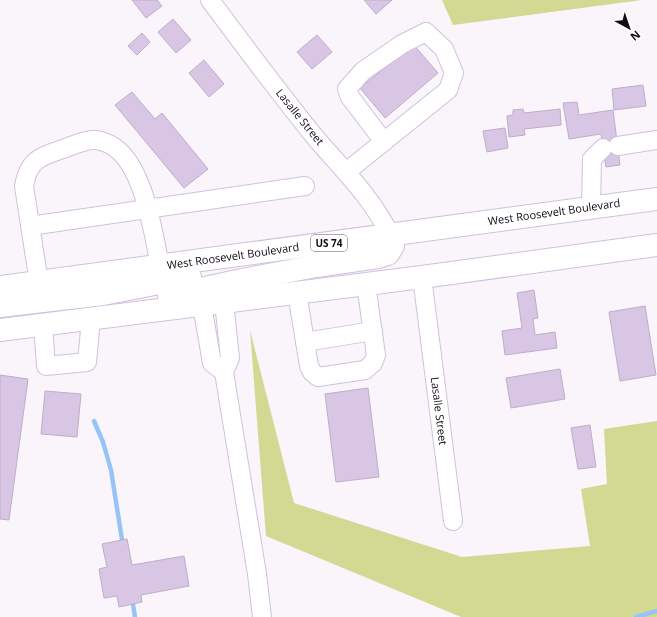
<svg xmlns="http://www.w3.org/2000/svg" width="657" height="617" viewBox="0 0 657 617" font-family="'Open Sans',sans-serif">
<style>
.green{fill:#d3d892}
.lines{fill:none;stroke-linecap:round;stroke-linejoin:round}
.stream{stroke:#98c3f7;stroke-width:4.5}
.building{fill:#d8c6e4;stroke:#beadca}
.minor-casing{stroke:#d1c0dd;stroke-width:20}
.highway-casing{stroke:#d1c0dd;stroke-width:24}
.minor{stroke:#fff;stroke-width:18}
.highway{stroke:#fff;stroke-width:22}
.labels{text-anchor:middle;stroke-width:3;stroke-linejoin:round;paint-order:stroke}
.shield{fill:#fff;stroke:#58545b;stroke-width:1}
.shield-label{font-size:10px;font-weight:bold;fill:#110b15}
.street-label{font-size:11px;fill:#110b15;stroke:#fff}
</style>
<rect width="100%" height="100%" fill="#f9f5fb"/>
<g class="green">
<polygon points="442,0 642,0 453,25"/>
<polygon points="250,330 294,503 462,557 590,546 581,489 607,484 604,429 657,421 657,617 461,617 266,536"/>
</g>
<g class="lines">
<g class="stream">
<polyline points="94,421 103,442 111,470 123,546"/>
<polyline points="132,598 135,617"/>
<polyline points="636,617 657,611"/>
</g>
</g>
<g class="building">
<polygon points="132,0 157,0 162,6 146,18"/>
<polygon points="364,0 392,0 376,14"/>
<polygon points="173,19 191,40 176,53 158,32"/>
<polygon points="142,33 150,42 137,55 128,46"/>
<polygon points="317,35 332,52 312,69 297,52"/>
<polygon points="413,44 438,73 385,118 360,88"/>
<polygon points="204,60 224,84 209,97 189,73"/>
<polygon points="643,85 646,106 614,110 612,89"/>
<polygon points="132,92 155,119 162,113 208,169 184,188 115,105"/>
<polygon points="577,102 579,115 613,110 620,165 606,167 601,134 569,139 563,103"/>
<polygon points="523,109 524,113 560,109 561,125 524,129 525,135 509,137 507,116 513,115 513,110"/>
<polygon points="505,128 508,148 487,152 483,131"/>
<polygon points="534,290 538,318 533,319 535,335 555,332 557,348 505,355 502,331 522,328 517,293"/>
<polygon points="645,306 656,375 620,381 609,312"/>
<polygon points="560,369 565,399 511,408 506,378"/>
<polygon points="0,375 28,379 9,520 0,519"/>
<polygon points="368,388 379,477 336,482 325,394"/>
<polygon points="45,391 81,394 77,437 41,434"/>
<polygon points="590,425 596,467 578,469 571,428"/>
<polygon points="127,539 132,565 184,556 189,586 141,595 142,602 119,607 117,596 104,598 99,569 107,567 102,544"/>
</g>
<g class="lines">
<g class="minor-casing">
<g id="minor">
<path d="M210 0C244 46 278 91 314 136 341 168 372 197 390 235"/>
<polyline points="618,146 657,140"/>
<polyline points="346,172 448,90 454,73 444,49 426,32 402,44 363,71 347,89 350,97 384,142"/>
<polyline points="591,207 592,159 603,148"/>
<polyline points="30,226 305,186"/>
<polyline points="422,277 453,521"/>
<path d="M39 283 24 186C28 162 38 157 60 150 70 147 81 141 92 140 96 139 100 141 104 142 143 154 153 232 160 266"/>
<polyline points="297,293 309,366 312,372 318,377 365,370 373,363 376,355 366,284"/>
<polyline points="224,302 230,358 224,372 257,574 262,617"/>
<polyline points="202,305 212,363 224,372"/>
<polyline points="43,325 46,366 87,362 91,319"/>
<polyline points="305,342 373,331"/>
</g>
</g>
<g class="highway-casing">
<g id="highway">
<polyline points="0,287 657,199"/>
<polyline points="169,296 237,281 316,266 378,257 388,254 393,246 390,235"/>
<polyline points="0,306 103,294 190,277"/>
<polyline points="0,330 422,277 657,245"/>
</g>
</g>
<use href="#minor" class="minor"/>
<use href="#highway" class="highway"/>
</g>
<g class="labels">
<rect class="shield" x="311" y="235" width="36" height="16" rx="3"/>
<g class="shield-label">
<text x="329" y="247">US 74</text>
</g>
<g class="street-label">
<text transform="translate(300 117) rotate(51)" y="4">Lasalle Street</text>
<text transform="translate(554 212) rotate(-8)" y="4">West Roosevelt Boulevard</text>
<text transform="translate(233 256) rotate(-8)" y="4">West Roosevelt Boulevard</text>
<text transform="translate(439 411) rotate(83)" y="4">Lasalle Street</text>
</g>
</g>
<g transform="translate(629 28) rotate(140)" stroke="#ffffff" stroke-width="3" paint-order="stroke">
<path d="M0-3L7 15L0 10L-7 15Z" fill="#110b15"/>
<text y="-6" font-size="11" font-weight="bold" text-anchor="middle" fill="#110b15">N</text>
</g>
</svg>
